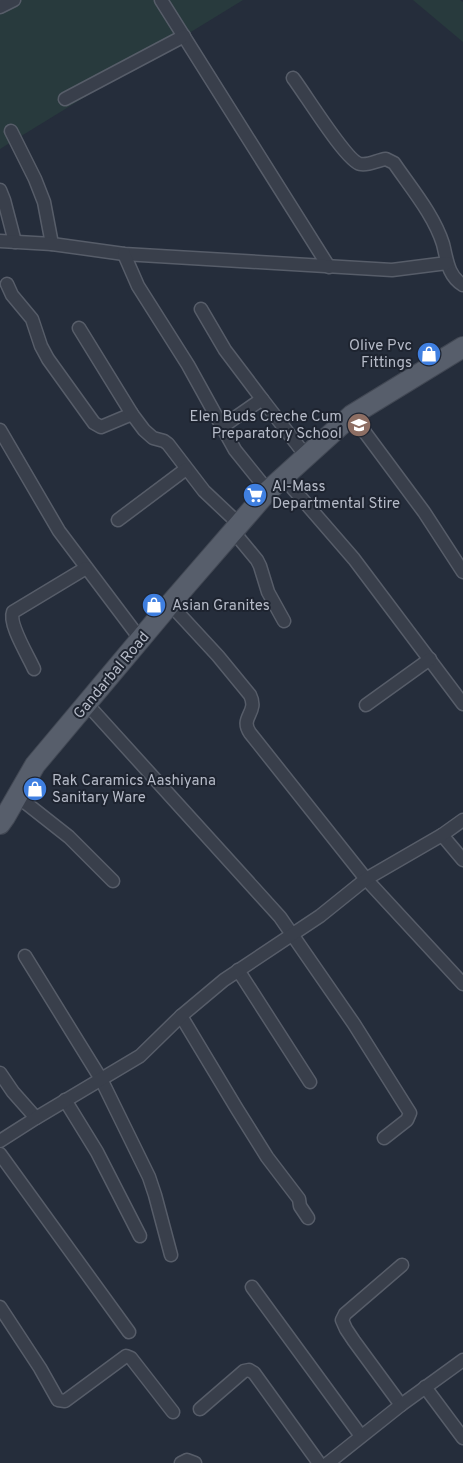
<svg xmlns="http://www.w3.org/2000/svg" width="463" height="1463" viewBox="0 0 463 1463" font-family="Overpass,sans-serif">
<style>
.green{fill:#283a3d}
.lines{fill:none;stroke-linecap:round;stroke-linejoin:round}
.street-casing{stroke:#575d69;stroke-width:15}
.primary-casing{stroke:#424854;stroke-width:22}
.street{stroke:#393f4b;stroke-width:12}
.primary{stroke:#575e6b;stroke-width:20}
.labels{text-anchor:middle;stroke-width:4;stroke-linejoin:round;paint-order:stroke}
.poi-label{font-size:15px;fill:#b5bac7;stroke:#1e2430;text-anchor:start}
.street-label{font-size:15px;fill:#b5bac7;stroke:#1e2430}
</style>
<rect width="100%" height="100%" fill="#252d3b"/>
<g class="green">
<polygon points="0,0 243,0 0,149"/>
<polygon points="413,0 460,0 463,2 463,42"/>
</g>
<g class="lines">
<g class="street-casing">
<g id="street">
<polyline points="161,0 329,267"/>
<polyline points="0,7 14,0"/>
<path d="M293 78C304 92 346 161 360 164 369 166 377 160 386 159L394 163C411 188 434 215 443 244 447 260 448 276 463 285"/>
<polyline points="65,99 184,36"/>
<polyline points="11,131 35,179 44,202 52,244"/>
<polyline points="0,190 4,200 15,242"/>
<polyline points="0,241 52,244 124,254 392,270 447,263"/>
<polyline points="124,254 138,286 188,365 235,450 268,491"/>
<polyline points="7,284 12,295 32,319 41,346 48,359 94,423 101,427 132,414"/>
<polyline points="201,309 225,350 262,399"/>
<polyline points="79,328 132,414 144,430 153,438 164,441 168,444 204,491 239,524"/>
<polyline points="352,415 424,512 463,572"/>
<polyline points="222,427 262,399 306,456"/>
<polyline points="0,430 59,531 141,640"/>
<polyline points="283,477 354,559 463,704"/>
<polyline points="118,520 186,469"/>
<polyline points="233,531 257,560 260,566 268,592 284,621"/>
<path d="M170 604 218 656 250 695C259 713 239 717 250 733L366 879 463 984"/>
<path d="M34 669C29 657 8 624 13 612L86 568"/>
<polyline points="87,704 280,917 354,1024 410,1113 407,1120 384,1138"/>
<polyline points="366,705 430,659"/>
<polyline points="17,796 69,837 113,881"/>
<polyline points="442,835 463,860"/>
<polyline points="25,956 101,1079 149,1177 155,1195 171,1255"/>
<polyline points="238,970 310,1082"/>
<polyline points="181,1016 237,1109 267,1157 299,1199 300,1206 308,1218"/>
<polyline points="0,1073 13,1092 36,1118"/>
<polyline points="65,1100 97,1152 140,1236"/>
<polyline points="0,1141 36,1118 140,1056 181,1016 224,980 320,916 366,879 442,835 463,820"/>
<polyline points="0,1154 129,1332"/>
<polyline points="252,1287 361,1436"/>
<polyline points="0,1307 40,1368 58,1400 65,1401 126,1356 131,1358 173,1412"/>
<polyline points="425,1387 463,1438"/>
<polyline points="401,1405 354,1341 346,1329 342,1320 345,1314 402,1265"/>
<polyline points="200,1409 244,1371 249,1370 254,1373 319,1463"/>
<polyline points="181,1463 187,1460 195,1463"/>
<polyline points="328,1463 401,1405 463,1360"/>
</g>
</g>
<g class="primary-casing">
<polyline id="primary" points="0,824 5,817 35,765 170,604 268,491 352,415 463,347"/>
</g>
<use href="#street" class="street"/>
<use href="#primary" class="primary"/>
</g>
<defs>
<g id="shop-disc" transform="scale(1.25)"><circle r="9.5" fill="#3f7fe0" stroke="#1e2430"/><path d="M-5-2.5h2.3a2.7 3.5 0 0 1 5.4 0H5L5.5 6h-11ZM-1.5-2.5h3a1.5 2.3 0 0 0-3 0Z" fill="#fff"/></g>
<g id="school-disc" transform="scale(1.25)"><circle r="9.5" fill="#8d6e63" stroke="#1e2430"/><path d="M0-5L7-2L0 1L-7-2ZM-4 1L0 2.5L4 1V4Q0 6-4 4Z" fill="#fff"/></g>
<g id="supermarket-disc" transform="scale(1.25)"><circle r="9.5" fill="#3f7fe0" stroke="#1e2430"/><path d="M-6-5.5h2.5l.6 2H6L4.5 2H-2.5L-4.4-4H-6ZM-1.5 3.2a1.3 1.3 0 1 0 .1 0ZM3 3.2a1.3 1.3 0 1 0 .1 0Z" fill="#fff"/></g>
</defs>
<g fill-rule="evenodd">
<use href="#shop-disc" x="429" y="354"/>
<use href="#school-disc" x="359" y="425"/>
<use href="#supermarket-disc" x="255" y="495"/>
<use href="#shop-disc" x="154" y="605"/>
<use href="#shop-disc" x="35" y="789"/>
</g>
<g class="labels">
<g class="poi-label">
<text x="412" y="350" text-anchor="end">Olive Pvc<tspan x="412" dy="17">Fittings</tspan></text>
<text x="342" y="421" text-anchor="end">Elen Buds Creche Cum<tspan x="342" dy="17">Preparatory School</tspan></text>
<text x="272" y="491">Al-Mass<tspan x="272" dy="17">Departmental Stire</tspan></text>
<text x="172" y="610">Asian Granites</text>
<text x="52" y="785">Rak Caramics Aashiyana<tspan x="52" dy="17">Sanitary Ware</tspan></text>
</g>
<g class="street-label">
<text transform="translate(111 675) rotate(-50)" y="5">Gandarbal Road</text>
</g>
</g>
</svg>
